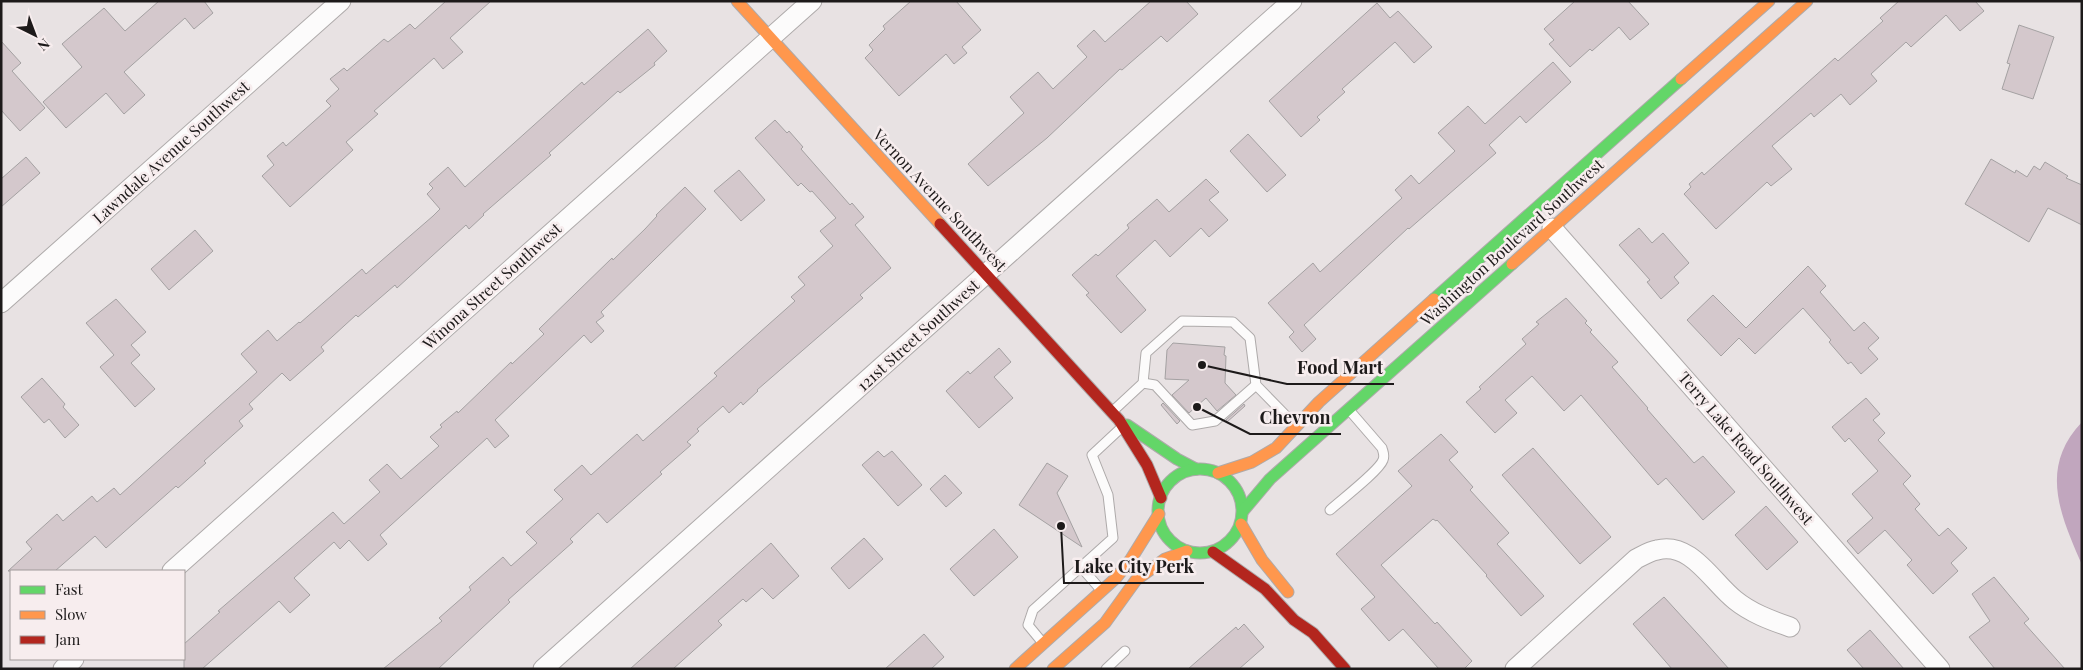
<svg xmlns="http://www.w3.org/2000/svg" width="2083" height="670" viewBox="0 0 2083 670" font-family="'Playfair Display',serif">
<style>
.water{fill:#c1a6be}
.building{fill:#d4c8cc;stroke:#a4a1a2}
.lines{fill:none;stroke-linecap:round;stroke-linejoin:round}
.lane-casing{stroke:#aeaaaa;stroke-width:11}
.street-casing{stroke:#aeaaaa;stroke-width:21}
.fast-casing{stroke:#aeaaaa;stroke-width:13}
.slow-casing{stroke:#aeaaaa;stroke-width:13}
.jam-casing{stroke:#aeaaaa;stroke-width:13}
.lane{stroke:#fcfbfb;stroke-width:9}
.street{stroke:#fcfbfb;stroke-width:19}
.fast{stroke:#63d668;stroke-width:11}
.slow{stroke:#ff974d;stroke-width:11}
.jam{stroke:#b3261e;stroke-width:11}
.labels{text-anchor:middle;stroke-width:5;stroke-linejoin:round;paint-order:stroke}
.street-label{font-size:16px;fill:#1d1a1a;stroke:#f7edee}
.leader{fill:none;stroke:#1d1a1a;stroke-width:2}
.callout-dot{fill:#1d1a1a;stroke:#f7edee;stroke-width:2}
.callout-label{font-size:18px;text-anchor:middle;font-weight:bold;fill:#1d1a1a;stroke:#f7edee;stroke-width:5;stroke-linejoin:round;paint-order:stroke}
</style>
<rect width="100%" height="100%" fill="#e8e2e3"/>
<path class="water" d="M2082 422V565C2061 516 2038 468 2082 422Z"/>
<g class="building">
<polygon points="159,1 204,1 213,13 194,29 185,18 124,72 145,95 124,114 106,93 66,128 43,102 82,67 62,44 104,8 125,31"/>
<polygon points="446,1 491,1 450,38 463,52 443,69 434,58 374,111 378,114 346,142 353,150 290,207 262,176 274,165 267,156 283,142 286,146 331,106 326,101 339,89 330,79 344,68 347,71 384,39 388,42 410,24 415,29"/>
<polygon points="911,1 956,1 981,30 962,47 967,53 954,64 946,54 899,96 865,58 873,50 869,45 885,29 883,26"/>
<polygon points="1151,1 1186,1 1198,14 1167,42 1161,36 1122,70 1120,69 1047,138 988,186 968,164 1024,113 1010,97 1038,72 1053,89 1087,57 1077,46 1094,30 1105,42"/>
<polygon points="1575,1 1628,1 1649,24 1630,40 1619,27 1592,51 1590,49 1570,67 1549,44 1554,40 1544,29"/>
<polygon points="1899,1 1975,1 1984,11 1960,31 1946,15 1911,47 1906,42 1871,74 1877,81 1850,105 1841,94 1814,117 1811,113 1772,146 1792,169 1771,186 1767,182 1716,229 1684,194 1691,187 1689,184 1702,172 1704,175 1835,58 1838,61 1883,21 1880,18"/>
<polygon points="1377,3 1390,18 1398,11 1432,47 1414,63 1395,42 1342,89 1345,92 1317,117 1320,120 1301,137 1269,101"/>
<polygon points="2019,25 2054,37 2033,99 2002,89 2010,64 2007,63"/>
<polygon points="648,29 667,51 654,63 655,65 620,93 618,91 588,118 549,153 551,155 483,214 484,215 469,229 466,225 397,288 395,285 358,317 356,315 321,347 324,351 290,381 282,373 249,404 253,409 239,421 243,426 204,461 206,463 178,488 176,486 106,548 95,536 55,571 8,571 32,549 26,542 57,514 63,521 92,496 97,502 114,488 120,495 257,372 241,354 268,330 277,341 299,322 300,323 362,269 366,274 433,216 440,209 427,194 433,188 429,184 448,167 465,187 582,82 584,85"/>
<polygon points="1,41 21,63 12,71 45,108 20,131 1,110"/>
<polygon points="1553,62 1571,82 1526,123 1520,116 1489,145 1496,153 1409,229 1408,228 1304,325 1316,339 1302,352 1289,337 1294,332 1268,303 1313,263 1320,272 1402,198 1395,190 1411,175 1419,184 1455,151 1438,133 1468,106 1485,124"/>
<polygon points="775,120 787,133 789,131 803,147 801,149 850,205 852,203 864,217 855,225 891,268 860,295 863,298 757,390 758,391 743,405 741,402 729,413 723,406 697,429 699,431 687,442 691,445 660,472 662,474 607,523 598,513 570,539 573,542 508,600 510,602 438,669 383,669 442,621 439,618 471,590 469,587 503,557 511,566 537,543 526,532 563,499 554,490 582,465 591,475 637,434 643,441 717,376 714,373 795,301 791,297 805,285 798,277 833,246 820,231 836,218 812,191 810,192 801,183 798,186 755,138"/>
<polygon points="1248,134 1286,175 1267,192 1230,151"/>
<polygon points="26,157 40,173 1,207 1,179"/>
<polygon points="1991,159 2015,173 2016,170 2027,177 2034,166 2040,170 2045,162 2068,176 2066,178 2082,185 2082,225 2048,208 2029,242 1965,204"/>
<polygon points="739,170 765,200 741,221 714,191"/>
<polygon points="1206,179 1219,192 1209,200 1228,220 1209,237 1201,228 1170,257 1155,240 1116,276 1146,310 1121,333 1086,295 1089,293 1072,275 1096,254 1098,256 1129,228 1127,225 1157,199 1169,212"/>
<polygon points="685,187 706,209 601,312 604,316 596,322 604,331 591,343 584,335 495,420 509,436 495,448 487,438 380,535 387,544 368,561 349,540 340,549 334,542 294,578 310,595 290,613 279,601 202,669 184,669 184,644 220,612 218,611 333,512 344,524 380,492 369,480 387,464 401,479 439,446 430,437 442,427 440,425 457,411 458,413 511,362 512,364 544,334 539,329 612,258 613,260 645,229 657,216 656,215"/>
<polygon points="1639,228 1652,243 1663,233 1689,263 1674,277 1679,283 1661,299 1647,282 1650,280 1619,245"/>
<polygon points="195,230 213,251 169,290 151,269"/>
<polygon points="1808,266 1826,286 1820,292 1854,331 1864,322 1879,338 1868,348 1878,359 1861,374 1851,362 1848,364 1835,349 1829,342 1831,340 1803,308 1755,354 1739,338 1721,356 1687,320 1713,295 1746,328"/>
<polygon points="1566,298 1587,321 1585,323 1592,330 1590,332 1618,362 1612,367 1648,408 1647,409 1694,463 1703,456 1735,492 1703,520 1666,478 1658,485 1581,395 1564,411 1532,376 1505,400 1517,413 1495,433 1466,402 1481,389 1479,387 1526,344 1522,339 1539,324 1536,322"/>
<polygon points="116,299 146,332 131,345 140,355 131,363 155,389 135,407 100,367 114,355 86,323"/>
<polygon points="1173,343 1225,347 1224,355 1226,356 1225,383 1236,395 1217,411 1206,398 1189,413 1172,395 1189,380 1165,379 1167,350"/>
<polygon points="999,348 1011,362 994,377 1013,398 979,428 946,391 968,371 970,374"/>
<polygon points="42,378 65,404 63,407 79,425 65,438 49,419 44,423 21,397"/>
<polygon points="1866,398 1880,414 1873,420 1885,433 1878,440 1911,476 1903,484 1920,504 1915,509 1939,536 1948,528 1967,548 1951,563 1958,571 1933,594 1907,565 1912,560 1885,530 1858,554 1847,541 1873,518 1852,494 1878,471 1849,438 1845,442 1832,427"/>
<polygon points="1163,403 1180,421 1177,424 1161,405"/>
<polygon points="1244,404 1245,406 1227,422 1226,420"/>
<polygon points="1441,434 1458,452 1449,460 1473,487 1470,490 1509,533 1497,544 1544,596 1521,616 1486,576 1487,575 1437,520 1436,521 1433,519 1381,565 1435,624 1437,622 1472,661 1464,669 1439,669 1403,629 1389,641 1361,609 1375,597 1336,554 1412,486 1398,471"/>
<polygon points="1533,448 1611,537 1580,564 1502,475"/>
<polygon points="878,451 884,457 892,451 922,485 898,506 862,465"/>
<polygon points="1047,463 1068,476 1057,493 1082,547 1019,505"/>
<polygon points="945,475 962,493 946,507 930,489"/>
<polygon points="1766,506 1798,542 1767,570 1735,535"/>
<polygon points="994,529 1018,557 974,596 950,569"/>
<polygon points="864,538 883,559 849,589 831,568"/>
<polygon points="771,543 799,576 773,599 762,588 746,602 743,599 718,621 722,625 673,669 630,669"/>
<polygon points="1994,577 2029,619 2024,623 2065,669 1995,669 1969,637 1990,621 1972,594"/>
<polygon points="1664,597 1706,643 1729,669 1672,669 1633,624"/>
<polygon points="1244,624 1264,647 1239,669 1188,669 1236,627 1238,630"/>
<polygon points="1870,630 1904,669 1864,669 1847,650"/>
<polygon points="924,634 944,657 931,669 885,669"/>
</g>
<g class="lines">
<g class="lane-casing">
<g id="lane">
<polyline points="1143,383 1155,385 1192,425 1215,421 1256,385"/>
<polyline points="1114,410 1143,383 1146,353 1182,321 1233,322 1250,338 1256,385 1295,425"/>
<path d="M1330 510C1341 500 1379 471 1383 460 1385 455 1383 452 1382 448L1350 411"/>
<polyline points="1081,567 1101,590"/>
<polyline points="1042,642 1028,625 1033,610 1113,538 1108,495 1092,455 1121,428"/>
<polyline points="1106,669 1125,651"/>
</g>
</g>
<g class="street-casing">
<g id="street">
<polyline points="1552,228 1940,669"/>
<polyline points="1,303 341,1"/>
<polyline points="172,571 812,1"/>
<polyline points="63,669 74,659"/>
<polyline points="543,669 1292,1"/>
<path d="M1515 669 1636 559C1642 556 1650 551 1657 550 1691 541 1712 582 1735 600 1751 613 1770 620 1790 627"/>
</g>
</g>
<g class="fast-casing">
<g id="fast">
<polyline points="1434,299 1681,79"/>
<polyline points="1127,425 1177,459 1196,469"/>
<circle cx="1200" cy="511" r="42"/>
<polyline points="1243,511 1270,479 1512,264"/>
</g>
</g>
<g class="slow-casing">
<g id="slow">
<polyline points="737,1 940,224"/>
<polyline points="1681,79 1769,1"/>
<polyline points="1512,264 1807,1"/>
<polyline points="1218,473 1252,462 1276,448 1319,402 1434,299"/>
<polyline points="1241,524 1262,560 1288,592"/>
<polyline points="1015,669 1116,578 1131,559 1159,514"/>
<polyline points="1053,669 1105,623 1136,580 1165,559 1187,551"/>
</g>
</g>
<g class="jam-casing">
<g id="jam">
<polyline points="940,224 1119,420 1147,465 1161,498"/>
<polyline points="1213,552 1265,589 1294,620 1313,633 1345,669"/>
</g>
</g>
<use href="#lane" class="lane"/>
<use href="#street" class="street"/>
<use href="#fast" class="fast"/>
<use href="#slow" class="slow"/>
<use href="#jam" class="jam"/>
</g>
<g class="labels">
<g class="street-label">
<text transform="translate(171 152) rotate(-42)" y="6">Lawndale Avenue Southwest</text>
<text transform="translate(940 200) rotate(47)" y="6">Vernon Avenue Southwest</text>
<text transform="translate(1512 242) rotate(-42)" y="6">Washington Boulevard Southwest</text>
<text transform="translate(492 286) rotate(-42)" y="6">Winona Street Southwest</text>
<text transform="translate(918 335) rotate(-42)" y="6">121st Street Southwest</text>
<text transform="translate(1746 448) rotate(49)" y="6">Terry Lake Road Southwest</text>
</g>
</g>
<path class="leader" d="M1202 365L1287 384H1394M1197 407L1250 434H1341M1061 526L1064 583H1204"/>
<g class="callout-dot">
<circle cx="1202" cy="365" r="5"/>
<circle cx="1197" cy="407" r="5"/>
<circle cx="1061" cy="526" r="5"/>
</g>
<g class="callout-label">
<text x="1340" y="374">Food Mart</text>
<text x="1295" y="424">Chevron</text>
<text x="1134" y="573">Lake City Perk</text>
</g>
<rect width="2083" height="670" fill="none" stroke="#1d1a1a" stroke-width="5"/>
<rect x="10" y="570" width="175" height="90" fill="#f7edee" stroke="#a09999"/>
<rect x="20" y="586" width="25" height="8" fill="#63d668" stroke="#a09999"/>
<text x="55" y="595" font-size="15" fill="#1d1a1a">Fast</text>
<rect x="20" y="611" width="25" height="8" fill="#ff974d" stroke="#a09999"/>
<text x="55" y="620" font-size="15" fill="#1d1a1a">Slow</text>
<rect x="20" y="636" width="25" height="8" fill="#b3261e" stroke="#a09999"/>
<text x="55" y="645" font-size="15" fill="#1d1a1a">Jam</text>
<g transform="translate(35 35) rotate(138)" stroke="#f7edee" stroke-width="4" paint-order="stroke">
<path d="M0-4L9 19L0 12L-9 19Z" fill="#1d1a1a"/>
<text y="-8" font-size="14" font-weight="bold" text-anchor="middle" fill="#1d1a1a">N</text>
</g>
</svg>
